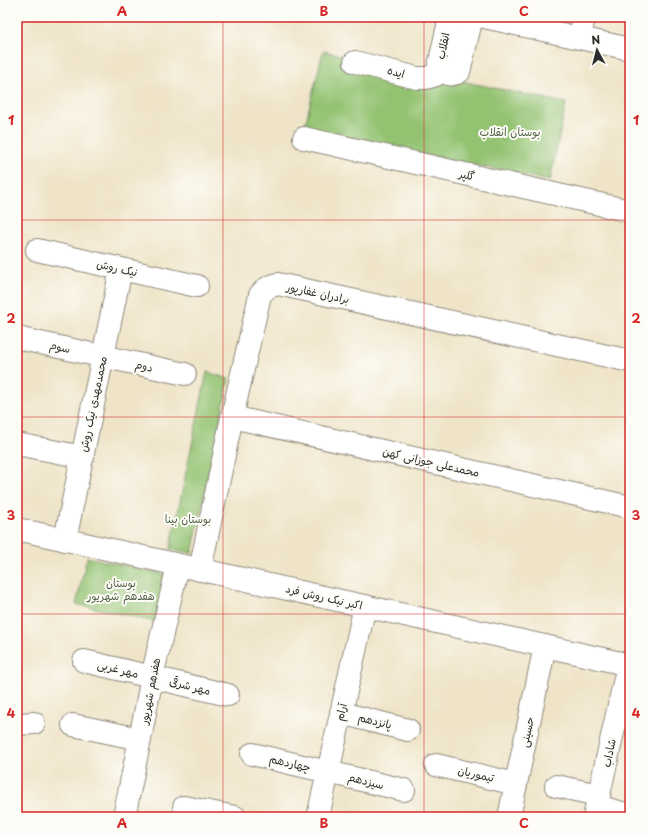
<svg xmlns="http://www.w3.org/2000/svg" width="647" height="834" viewBox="0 0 647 834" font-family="'Playpen Sans','Playpen Sans Arabic',sans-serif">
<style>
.green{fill:#93c271;stroke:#5f764e}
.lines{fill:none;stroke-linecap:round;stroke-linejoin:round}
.minor-casing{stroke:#8d887a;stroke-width:24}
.minor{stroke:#fff;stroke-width:22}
.grid{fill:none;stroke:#d62828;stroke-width:1;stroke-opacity:0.55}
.labels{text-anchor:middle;stroke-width:4;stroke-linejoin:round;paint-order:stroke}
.street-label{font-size:11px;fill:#2b2b2b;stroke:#fdfcf7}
.park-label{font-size:11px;fill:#4f6044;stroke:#fdfcf7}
.neatline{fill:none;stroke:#d62828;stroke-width:1.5}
.grid-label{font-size:13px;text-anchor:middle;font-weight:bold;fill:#d62828}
</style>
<rect width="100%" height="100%" fill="#fdfcf7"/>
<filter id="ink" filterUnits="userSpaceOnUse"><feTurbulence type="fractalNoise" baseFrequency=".025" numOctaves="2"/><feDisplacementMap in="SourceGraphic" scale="8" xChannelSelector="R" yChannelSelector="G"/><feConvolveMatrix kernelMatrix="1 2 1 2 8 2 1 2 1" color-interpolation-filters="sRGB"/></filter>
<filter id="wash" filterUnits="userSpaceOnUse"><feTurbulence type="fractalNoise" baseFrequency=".012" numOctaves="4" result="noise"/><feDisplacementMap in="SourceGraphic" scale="16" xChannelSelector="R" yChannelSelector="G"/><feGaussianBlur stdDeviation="0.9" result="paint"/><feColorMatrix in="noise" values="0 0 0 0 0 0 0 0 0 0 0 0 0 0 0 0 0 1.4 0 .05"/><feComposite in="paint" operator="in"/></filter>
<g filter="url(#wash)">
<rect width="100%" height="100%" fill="#efe4c8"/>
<g class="green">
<path d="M323 51 353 58 435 86C441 85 444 84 447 78L566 103 550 181 304 129Z"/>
<polygon points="207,372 229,379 192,553 170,549"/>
<polygon points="87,557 167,575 156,622 76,604"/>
</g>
</g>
<g filter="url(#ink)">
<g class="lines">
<g class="minor-casing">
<g id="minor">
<polyline points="484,17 630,49"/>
<polyline points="580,38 584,17"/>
<polyline points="355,62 417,78 426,78 436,75 438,70 450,17"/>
<path d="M439 67C445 74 450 77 459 72L472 17"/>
<polyline points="304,138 630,211"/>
<polyline points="37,250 197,286"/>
<polyline points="17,338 185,374"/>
<polyline points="232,417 630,507"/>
<polyline points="17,444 83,457"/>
<polyline points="17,529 630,665"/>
<polyline points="65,540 121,269"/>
<path d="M200 570 232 417 260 295C265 288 270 286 278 284L630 361"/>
<polyline points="84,661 228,695"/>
<polyline points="341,713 408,730"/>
<polyline points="17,724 34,723"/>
<polyline points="73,725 140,739"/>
<polyline points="252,754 404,790"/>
<polyline points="436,765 516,784"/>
<polyline points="556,786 599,795"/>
<polyline points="597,806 630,815"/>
<polyline points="184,807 235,817"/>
<polyline points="124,817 140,739 152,677 178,565"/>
<polyline points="318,817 365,606"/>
<polyline points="509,817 545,646"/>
<polyline points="594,817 628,665"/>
</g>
</g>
<use href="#minor" class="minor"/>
</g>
</g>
<path class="grid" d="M223 17V817M424 17V817M17 220H630M17 417H630M17 614H630"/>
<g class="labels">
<g class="street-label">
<text transform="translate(443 46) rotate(-78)" y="4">انقلاب</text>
<text transform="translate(396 72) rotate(15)" y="4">ایده</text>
<text transform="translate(467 175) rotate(13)" y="4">گلپر</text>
<text transform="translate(117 268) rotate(13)" y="4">نیک روش</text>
<text transform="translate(318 293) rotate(12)" y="4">برادران غفارپور</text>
<text transform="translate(60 347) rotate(13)" y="4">سوم</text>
<text transform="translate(144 366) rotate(12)" y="4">دوم</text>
<text transform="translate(93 404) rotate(-78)" y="4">محمدمهدی نیک روش</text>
<text transform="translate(431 462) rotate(13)" y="4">محمدعلی جوزانی کهن</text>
<text transform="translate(324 597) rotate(13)" y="4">اکبر نیک روش فرد</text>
<text transform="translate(118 669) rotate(14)" y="4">مهر غربی</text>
<text transform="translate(190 686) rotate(14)" y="4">مهر شرقی</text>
<text transform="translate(150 691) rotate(-79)" y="4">هفدهم شهریور</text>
<text transform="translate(341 712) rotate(-77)" y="4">آرام</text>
<text transform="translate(375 721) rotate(14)" y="4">پانزدهم</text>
<text transform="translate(527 732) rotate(-78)" y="4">حسینی</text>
<text transform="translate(609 753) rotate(-78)" y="4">شاداب</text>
<text transform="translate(290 763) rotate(13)" y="4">چهاردهم</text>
<text transform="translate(476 774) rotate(13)" y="4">تیموریان</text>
<text transform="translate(366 781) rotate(14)" y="4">سیزدهم</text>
</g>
<g class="park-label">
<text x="510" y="136">بوستان انقلاب</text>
<text x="188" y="523">بوستان بینا</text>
<text x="121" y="587">بوستان<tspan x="121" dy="13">هفدهم شهریور</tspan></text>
</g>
</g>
<rect width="647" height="834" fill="none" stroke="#fdfcf7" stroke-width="44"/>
<g transform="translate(597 50) rotate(353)" stroke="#fdfcf7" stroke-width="3" paint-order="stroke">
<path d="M0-3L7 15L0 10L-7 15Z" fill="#2b2b2b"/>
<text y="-6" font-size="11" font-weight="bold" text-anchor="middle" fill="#2b2b2b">N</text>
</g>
<rect x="22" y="22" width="603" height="790" class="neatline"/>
<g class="grid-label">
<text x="122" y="16">A</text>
<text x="324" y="16">B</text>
<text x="524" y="16">C</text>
<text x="11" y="125">1</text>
<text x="636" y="125">1</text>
<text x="11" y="323">2</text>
<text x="636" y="323">2</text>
<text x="11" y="520">3</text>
<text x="636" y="520">3</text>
<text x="11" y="718">4</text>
<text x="636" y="718">4</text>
<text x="122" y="828">A</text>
<text x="324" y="828">B</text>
<text x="524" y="828">C</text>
</g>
</svg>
